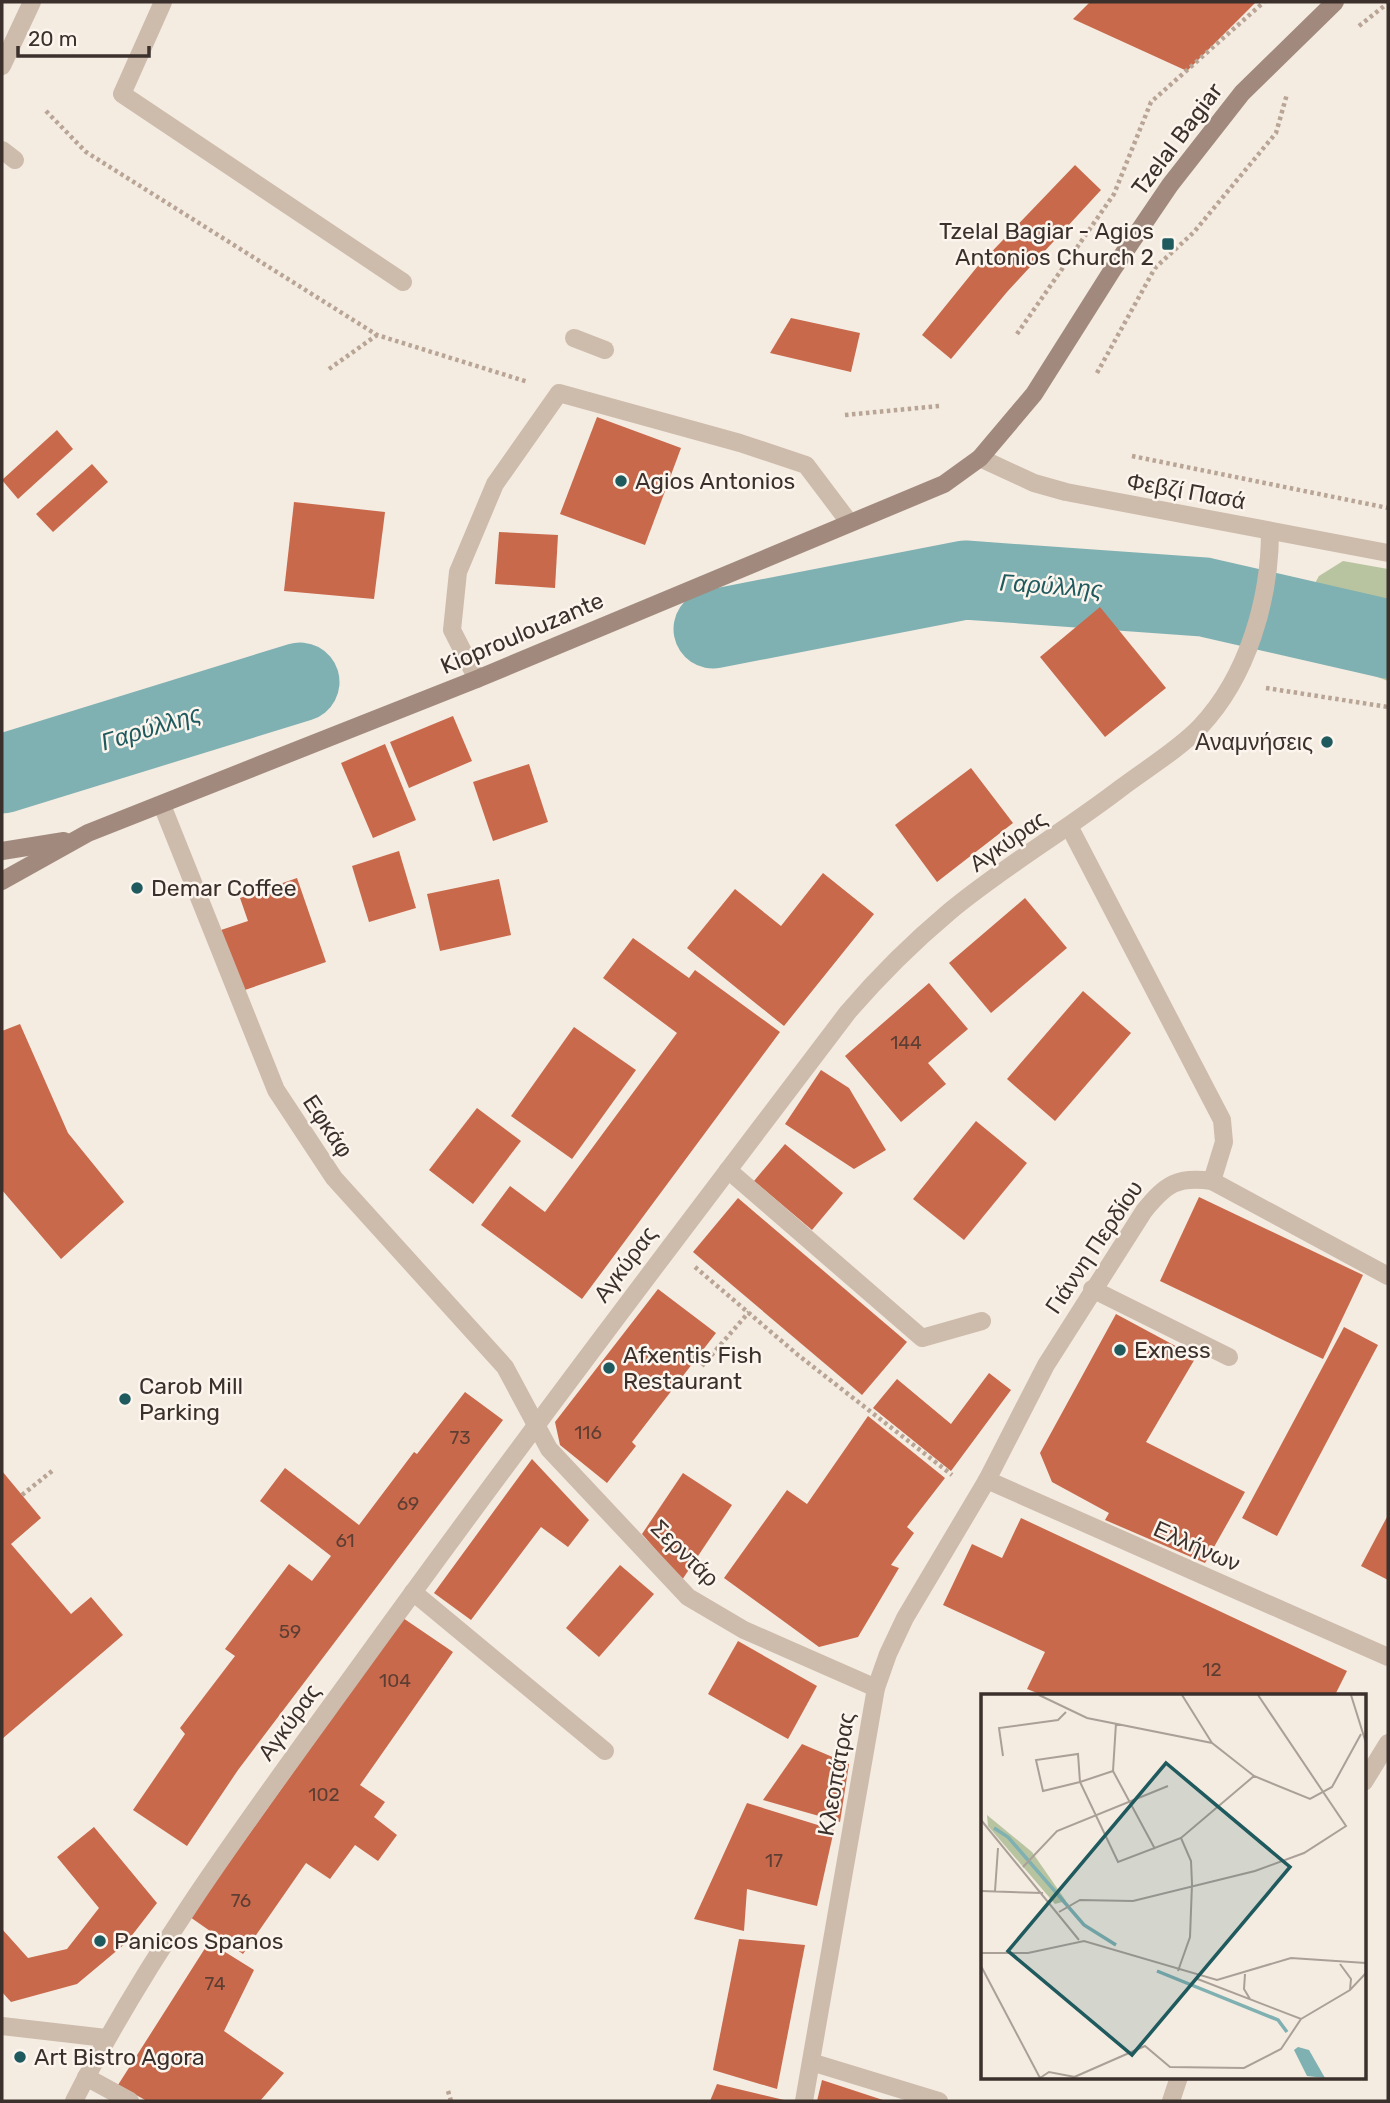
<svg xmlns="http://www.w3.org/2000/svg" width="1390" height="2103" viewBox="0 0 1390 2103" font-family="Rubik,sans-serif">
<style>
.green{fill:#b8c4a0}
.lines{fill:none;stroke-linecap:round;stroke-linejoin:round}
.river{stroke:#7fb0b2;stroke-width:79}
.building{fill:#c8694b}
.path{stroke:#b9a596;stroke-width:4.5;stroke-dasharray:3.5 3.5;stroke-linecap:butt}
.service{stroke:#cdbbac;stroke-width:18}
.pedestrian{stroke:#cdbbac;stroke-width:18}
.minor{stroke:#cdbbac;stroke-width:18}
.tertiary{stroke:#cdbbac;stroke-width:18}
.secondary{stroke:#a18a7d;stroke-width:18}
.poi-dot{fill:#1f5a5e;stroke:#fbf5ee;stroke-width:2.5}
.labels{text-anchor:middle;stroke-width:5;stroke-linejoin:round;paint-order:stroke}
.number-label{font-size:19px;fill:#5e3e33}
.street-label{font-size:23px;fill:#3b302b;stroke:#fbf5ee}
.poi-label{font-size:23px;fill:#3b302b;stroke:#fbf5ee;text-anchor:start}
.water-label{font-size:24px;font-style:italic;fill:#1f5a5e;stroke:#fbf5ee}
.inset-river{fill:none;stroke:#7fb0b2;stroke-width:3.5}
.inset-road{fill:none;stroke:#aaa098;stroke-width:2}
.view{fill:#1f5a5e;fill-opacity:0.15;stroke:#1f5a5e;stroke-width:3.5}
.inset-edge{fill:none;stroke:#3b302b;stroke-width:3.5}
</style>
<rect width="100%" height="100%" fill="#f4ebe1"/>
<polygon class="green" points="1343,561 1388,569 1388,681 1283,641 1319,576"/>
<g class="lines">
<g class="river">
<polyline points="713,629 965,580 1204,597 1388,639"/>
<polyline points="2,774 300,682"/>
</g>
</g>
<g class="building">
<polygon points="1090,2 1256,2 1187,71 1073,19"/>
<polygon points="1075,165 1101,190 1007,292 951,359 922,335 977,267"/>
<polygon points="791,318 860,333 851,372 770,353"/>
<polygon points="597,417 681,448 645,545 560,514"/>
<polygon points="57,430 73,449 18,499 2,480"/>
<polygon points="92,464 108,482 53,532 36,514"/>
<polygon points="294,502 385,512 374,599 284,591"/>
<polygon points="499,532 558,535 555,588 495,584"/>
<polygon points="1100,607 1166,688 1105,737 1040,657"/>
<polygon points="453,716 472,761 409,788 390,742"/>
<polygon points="385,744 416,820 373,838 341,763"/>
<polygon points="529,764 548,822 493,841 473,782"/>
<polygon points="971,768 1013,823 937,882 895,825"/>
<polygon points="399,851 416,908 369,922 352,866"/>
<polygon points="823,873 874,914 784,1026 687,948 735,889 781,926"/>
<polygon points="297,878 326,962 239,992 218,931 248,921 240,898"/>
<polygon points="499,879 511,935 440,951 427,894"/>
<polygon points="1025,898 1067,948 991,1013 949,963"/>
<polygon points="633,938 689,978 695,970 780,1032 582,1299 481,1225 510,1186 545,1212 677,1033 603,978"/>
<polygon points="929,983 968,1029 928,1063 946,1084 901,1122 845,1056"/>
<polygon points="1083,991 1131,1033 1055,1121 1007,1079"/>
<polygon points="20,1024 68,1133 124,1202 61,1259 2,1190 2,1031"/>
<polygon points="574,1027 636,1070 572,1159 511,1116"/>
<polygon points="821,1070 849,1088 886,1150 854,1169 785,1124"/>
<polygon points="477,1108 521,1141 473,1204 429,1170"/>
<polygon points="976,1121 1027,1163 964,1240 913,1199"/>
<polygon points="785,1144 843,1193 812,1230 754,1181"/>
<polygon points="1199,1197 1363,1275 1323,1359 1160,1281"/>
<polygon points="738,1198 907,1342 862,1395 693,1252"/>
<polygon points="658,1289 716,1333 632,1442 636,1446 607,1483 560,1445 555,1422"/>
<polygon points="1116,1314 1196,1357 1146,1442 1245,1492 1205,1563 1105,1520 1109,1513 1052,1482 1040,1453"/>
<polygon points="1344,1327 1378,1345 1277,1536 1242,1518"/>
<polygon points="989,1373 1011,1390 951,1471 873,1408 897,1379 951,1424"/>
<polygon points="465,1392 503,1420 238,1770 187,1846 133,1810 185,1734 180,1728 235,1656 225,1649 289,1564 312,1581 331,1556 260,1501 285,1468 359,1525 414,1452 417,1454"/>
<polygon points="868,1416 945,1478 907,1527 914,1533 891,1565 899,1568 858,1637 819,1647 724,1578 787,1490 807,1504"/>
<polygon points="532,1459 589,1520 568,1547 541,1527 471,1620 434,1593"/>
<polygon points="2,1471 41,1518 11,1544 71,1614 91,1597 123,1635 2,1739"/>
<polygon points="683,1473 732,1505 682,1580 642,1534"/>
<polygon points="1388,1515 1388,1580 1361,1566"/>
<polygon points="1021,1518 1347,1671 1335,1695 1042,1695 1027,1689 1045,1652 943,1605 972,1544 1002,1558"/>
<polygon points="620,1565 654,1594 599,1657 566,1628"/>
<polygon points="403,1618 453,1652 360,1785 385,1802 374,1817 397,1835 378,1861 355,1845 330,1879 306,1863 243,1954 190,1917"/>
<polygon points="738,1641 817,1686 788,1739 708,1694"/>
<polygon points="802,1744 849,1764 840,1822 763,1800"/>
<polygon points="747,1803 834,1830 817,1906 747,1889 744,1931 694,1919"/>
<polygon points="94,1827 157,1903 126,1943 77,1984 11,2002 2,1992 2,1929 28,1958 67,1949 99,1908 57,1857"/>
<polygon points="739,1939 805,1945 777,2089 713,2070"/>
<polygon points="209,1942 254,1970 224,2031 284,2073 260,2101 147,2101 118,2085"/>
<polygon points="822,2080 886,2101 817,2101"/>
<polygon points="717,2084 784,2100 784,2101 710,2101"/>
</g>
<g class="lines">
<g class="path">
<polyline points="1359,26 1388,3"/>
<polyline points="46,111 86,152 377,335 528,382"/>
<polyline points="1017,334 1114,194 1151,102 1264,2"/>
<polyline points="329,369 377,335"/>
<polyline points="1097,373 1155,268 1194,232 1276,133 1287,94"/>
<polyline points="845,415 939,406"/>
<polyline points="1132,456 1388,508"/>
<polyline points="1266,688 1388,707"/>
<polyline points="695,1267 798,1355 952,1475"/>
<polyline points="702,1366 749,1312"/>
<polyline points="22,1495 52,1471"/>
<polyline points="448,2091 451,2101"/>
</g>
<g class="service">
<polyline points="163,2 122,94 403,282"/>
<polyline points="2,150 15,160"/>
<polyline points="574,338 605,350"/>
<polyline points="477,679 452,630 458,572 495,484 559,393 740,443 806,465 849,522"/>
<polyline points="1092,1289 1229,1357"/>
<polyline points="413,1592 605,1751"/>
</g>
<g class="pedestrian">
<polyline points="1070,828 1222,1120 1224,1142 1212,1181"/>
<polyline points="728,1170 922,1338 982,1321"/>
<polyline points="2,2026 106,2038"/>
<polyline points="811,2062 939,2101"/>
<polyline points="86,2077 130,2101"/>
<polyline points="1171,2101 1179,2077"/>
</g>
<g class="minor">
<polyline points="2,66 32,2"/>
<polyline points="162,805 276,1090 334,1178 505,1367 549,1449 688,1597 744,1630 876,1688"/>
<polyline points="987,1480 1388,1657"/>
<polyline points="1364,1782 1388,1743"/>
<path d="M804 2101 876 1688 888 1654 905 1618 987 1480 1046 1365 1144 1211C1166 1184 1177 1176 1212 1181L1388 1276"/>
</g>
<g class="tertiary">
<polyline points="980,458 1034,483 1066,492 1388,553"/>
<path d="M74 2101C153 1945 259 1805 361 1664 520 1444 684 1228 848 1012 879 976 912 943 949 912 1003 867 1065 831 1121 788 1146 769 1178 750 1200 727 1248 676 1270 599 1270 531"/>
</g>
<g class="secondary">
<polyline points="2,851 64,841"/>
<polyline points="2,881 88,833 477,679 944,484 980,458 1034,394 1113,269 1170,185 1242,93 1335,2"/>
</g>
</g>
<g class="poi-dot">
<rect x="1161" y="237" width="14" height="14" rx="3.5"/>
<circle cx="621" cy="481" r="7"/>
<circle cx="1327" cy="742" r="7"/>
<circle cx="137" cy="888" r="7"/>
<circle cx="1120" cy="1350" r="7"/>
<circle cx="609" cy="1368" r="7"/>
<circle cx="125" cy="1399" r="7"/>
<circle cx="100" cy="1941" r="7"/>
<circle cx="20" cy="2057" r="7"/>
</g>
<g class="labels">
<g class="number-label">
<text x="906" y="1049">144</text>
<text x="588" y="1439">116</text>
<text x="460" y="1444">73</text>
<text x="408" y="1510">69</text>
<text x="345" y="1547">61</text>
<text x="290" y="1638">59</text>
<text x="1212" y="1676">12</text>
<text x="395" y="1687">104</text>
<text x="324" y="1801">102</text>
<text x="774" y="1867">17</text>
<text x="241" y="1907">76</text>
<text x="215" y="1990">74</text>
</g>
<g class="street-label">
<text transform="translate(1177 139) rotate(-53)" y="8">Tzelal Bagiar</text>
<text transform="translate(1186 491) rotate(10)" y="8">Φεβζί Πασά</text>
<text transform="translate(522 633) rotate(-23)" y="8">Kioproulouzante</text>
<text transform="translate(1008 841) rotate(-35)" y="8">Αγκύρας</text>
<text transform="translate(328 1126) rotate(56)" y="8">Εφκάφ</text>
<text transform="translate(1094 1247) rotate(-56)" y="8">Γιάννη Περδίου</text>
<text transform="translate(625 1264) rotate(-53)" y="8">Αγκύρας</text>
<text transform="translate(1197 1546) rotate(24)" y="8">Ελλήνων</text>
<text transform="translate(685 1553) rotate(44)" y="8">Σερντάρ</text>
<text transform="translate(289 1722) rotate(-54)" y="8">Αγκύρας</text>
<text transform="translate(836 1774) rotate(-80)" y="8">Κλεοπάτρας</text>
</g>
<g class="poi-label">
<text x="1154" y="239" text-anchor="end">Tzelal Bagiar - Agios<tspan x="1154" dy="26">Antonios Church 2</tspan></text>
<text x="635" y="489">Agios Antonios</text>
<text x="1313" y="750" text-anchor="end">Αναμνήσεις</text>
<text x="151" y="896">Demar Coffee</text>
<text x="1134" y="1358">Exness</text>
<text x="623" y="1363">Afxentis Fish<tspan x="623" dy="26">Restaurant</tspan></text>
<text x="139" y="1394">Carob Mill<tspan x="139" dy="26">Parking</tspan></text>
<text x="114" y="1949">Panicos Spanos</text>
<text x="34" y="2065">Art Bistro Agora</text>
</g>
<g class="water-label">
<text transform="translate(1051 586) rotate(4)" y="8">Γαρύλλης</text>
<text transform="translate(151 728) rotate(-17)" y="8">Γαρύλλης</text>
</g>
</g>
<g transform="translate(981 1694)">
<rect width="385" height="385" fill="#f4ebe1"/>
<path d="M6 121 51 158 85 207 74 210 7 132Z" fill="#b8c4a0"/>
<path d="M317 353 328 356 344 384 326 382 313 356Z" fill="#7fb0b2"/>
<path class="inset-river" d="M13 134 27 143 103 231 135 251M176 277 297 326 306 338"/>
<path class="inset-road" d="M58 1 106 24 231 49 273 82 329 105 351 93 380 40M201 1 231 49M370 1 385 49M135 29 132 77 174 155M22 62 18 34 77 26 85 18M132 77 99 88 62 97 55 66 97 60 99 88 137 168 200 144 273 82M0 126 98 246M42 173 76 137 187 92M0 197 62 199M14 197 17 154M78 218 99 206 152 207 274 177 323 159 365 132 277 1M0 259H47L103 247 236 286 310 264 385 269M359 270 370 285 369 296M0 272 59 384M197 277 209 243 211 190 210 167 200 144M264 280 263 295 269 305M214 284 320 325 369 296 385 279M59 384 68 378 94 383M91 384 164 352 189 373 263 374 300 355 320 325"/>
<path class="view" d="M185 69 309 173 151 361 27 257Z"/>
<rect width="385" height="385" class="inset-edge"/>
</g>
<rect width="1390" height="2103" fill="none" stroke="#3b302b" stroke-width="7"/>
<path d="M18 46v10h131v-10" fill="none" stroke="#3b302b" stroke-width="3.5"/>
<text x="28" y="46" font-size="21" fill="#3b302b" stroke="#fbf5ee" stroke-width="5" paint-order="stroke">20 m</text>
</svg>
